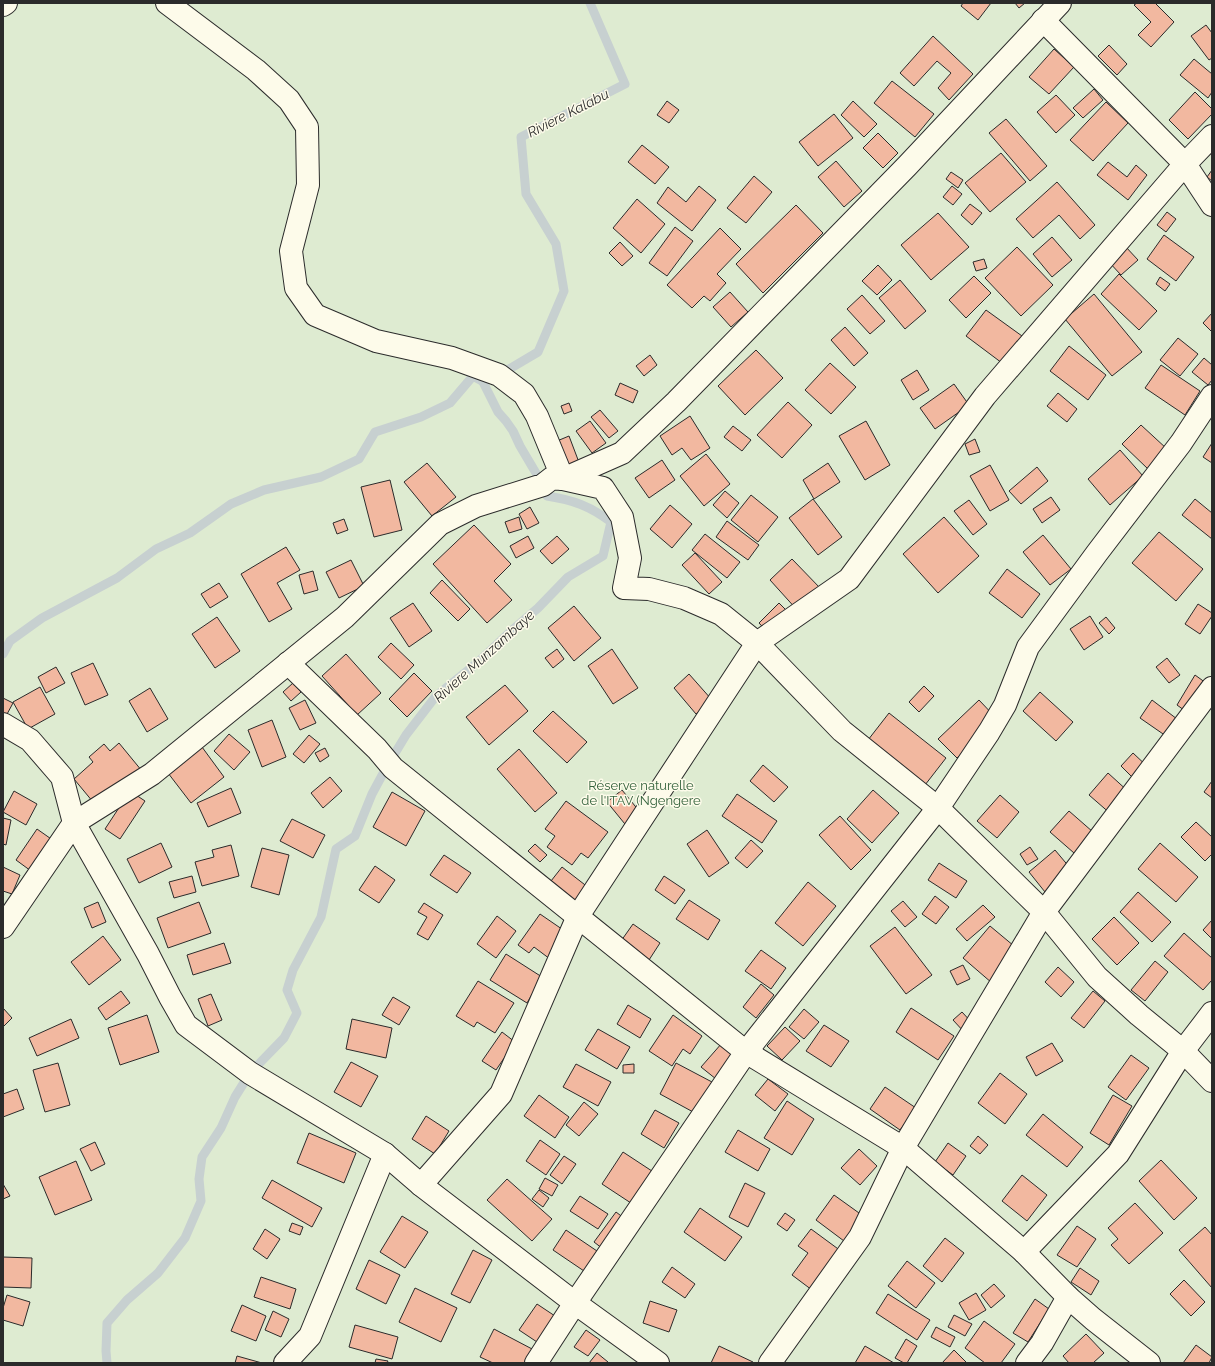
<svg xmlns="http://www.w3.org/2000/svg" width="1215" height="1366" viewBox="0 0 1215 1366" font-family="Raleway,sans-serif">
<style>
.green{fill:#deebd1;stroke:#74746e}
.lines{fill:none;stroke-linecap:round;stroke-linejoin:round}
.stream{stroke:#c7d0d0;stroke-width:9}
.building{fill:#f2b8a0;stroke:#2b2b2b}
.minor-casing{stroke:#2b2b2b;stroke-width:24}
.minor{stroke:#fdfbea;stroke-width:22}
.labels{text-anchor:middle;stroke-width:3;stroke-linejoin:round;paint-order:stroke}
.park-label{font-size:13px;fill:#34623c;stroke:#fdfbea}
.water-label{font-size:14px;font-style:italic;fill:#2b2b2b;stroke:#fdfbea}
</style>
<rect width="100%" height="100%" fill="#fdfbea"/>
<rect class="green" x="3" y="3" width="1209" height="1360"/>
<g class="lines">
<g class="stream">
<polyline points="499,375 538,352 564,291 556,244 526,194 521,137 625,84 590,3"/>
<polyline points="3,654 10,641 42,618 117,578 156,549 190,533 231,504 264,490 321,477 359,459 375,432 421,417 450,403 473,376 482,381"/>
<path d="M107 1363 106 1351 107 1323 127 1300 158 1273 185 1238 201 1201 199 1179 202 1157 221 1128 235 1097 250 1073 284 1038 297 1013 287 990 293 970 321 917 336 849 355 836 372 794 386 768 406 735 436 696 477 663 510 632 538 608 568 577 603 556 611 522C590 506 573 500 547 496L543 485 520 446 513 431 506 421 498 412 483 382"/>
</g>
</g>
<g class="building">
<polygon points="963,3 991,3 978,20 961,6"/>
<polygon points="1015,3 1025,3 1019,8"/>
<polygon points="1137,3 1155,3 1174,22 1151,47 1138,35 1151,22 1134,5"/>
<polygon points="1206,25 1212,33 1212,58 1209,60 1191,36"/>
<polygon points="933,36 973,74 949,100 938,88 951,73 937,61 914,86 900,73"/>
<polygon points="1109,45 1127,64 1117,75 1098,56"/>
<polygon points="1054,49 1074,67 1049,94 1029,77"/>
<polygon points="1194,59 1212,74 1212,92 1208,98 1180,75"/>
<polygon points="892,81 934,114 915,137 874,103"/>
<polygon points="1094,89 1103,100 1083,118 1073,108"/>
<polygon points="1195,92 1212,109 1212,114 1188,139 1169,120"/>
<polygon points="1056,95 1075,115 1056,133 1037,112"/>
<polygon points="667,101 679,110 669,123 657,115"/>
<polygon points="853,101 877,124 864,137 841,115"/>
<polygon points="1106,102 1128,123 1093,161 1070,140"/>
<polygon points="834,114 853,138 818,166 799,142"/>
<polygon points="1006,119 1047,166 1030,181 989,133"/>
<polygon points="878,133 898,153 883,168 863,148"/>
<polygon points="642,145 669,167 655,184 628,162"/>
<polygon points="1001,153 1026,182 990,212 965,183"/>
<polygon points="836,161 862,191 844,207 818,177"/>
<polygon points="1108,162 1127,177 1136,165 1147,175 1128,200 1097,175"/>
<polygon points="1212,170 1212,181 1207,177"/>
<polygon points="951,172 963,180 958,188 946,179"/>
<polygon points="754,176 772,192 746,223 727,208"/>
<polygon points="1057,182 1095,225 1080,239 1059,215 1033,238 1016,219"/>
<polygon points="699,186 716,200 692,231 657,203 668,187 686,202"/>
<polygon points="952,186 962,194 953,205 943,197"/>
<polygon points="637,199 665,224 641,253 613,228"/>
<polygon points="970,204 982,213 972,225 961,215"/>
<polygon points="796,205 823,233 763,293 736,264"/>
<polygon points="1167,212 1176,219 1166,232 1157,225"/>
<polygon points="938,213 969,247 931,280 901,245"/>
<polygon points="675,227 693,241 667,276 649,263"/>
<polygon points="720,228 741,249 717,274 726,283 710,301 704,296 692,308 667,285"/>
<polygon points="1164,235 1194,257 1176,281 1147,259"/>
<polygon points="1052,237 1072,260 1052,277 1033,254"/>
<polygon points="620,242 633,256 622,266 609,253"/>
<polygon points="1125,246 1138,260 1121,275 1108,261"/>
<polygon points="1017,247 1053,285 1021,316 985,278"/>
<polygon points="984,259 987,268 976,271 973,262"/>
<polygon points="878,265 892,280 877,295 862,281"/>
<polygon points="1119,274 1157,311 1139,330 1101,294"/>
<polygon points="974,276 991,293 966,318 949,300"/>
<polygon points="1160,277 1170,284 1165,291 1156,284"/>
<polygon points="900,280 926,311 905,329 879,298"/>
<polygon points="730,292 748,312 731,327 713,307"/>
<polygon points="1094,294 1142,352 1112,376 1065,319"/>
<polygon points="862,295 885,321 870,334 847,309"/>
<polygon points="986,310 1022,336 1002,363 966,336"/>
<polygon points="1212,313 1212,332 1203,323"/>
<polygon points="845,327 868,353 854,366 831,340"/>
<polygon points="1178,338 1198,354 1180,376 1160,360"/>
<polygon points="1069,346 1106,375 1088,400 1050,371"/>
<polygon points="756,350 783,378 745,415 718,386"/>
<polygon points="650,355 657,365 644,376 636,366"/>
<polygon points="1204,358 1212,365 1212,380 1208,385 1192,372"/>
<polygon points="830,363 856,387 831,414 805,390"/>
<polygon points="1161,365 1200,391 1185,415 1145,388"/>
<polygon points="917,370 929,390 913,400 901,380"/>
<polygon points="620,383 638,391 633,403 615,395"/>
<polygon points="954,384 969,405 935,429 920,408"/>
<polygon points="1058,393 1077,409 1067,422 1047,406"/>
<polygon points="788,402 812,425 782,458 757,435"/>
<polygon points="569,403 572,411 564,414 561,406"/>
<polygon points="600,410 618,431 609,438 591,417"/>
<polygon points="690,416 710,448 691,460 682,448 672,455 660,436"/>
<polygon points="590,421 606,443 592,453 576,431"/>
<polygon points="866,421 890,465 865,480 839,436"/>
<polygon points="1141,425 1167,449 1148,469 1122,444"/>
<polygon points="733,426 751,440 742,451 724,437"/>
<polygon points="569,436 580,465 568,470 557,441"/>
<polygon points="975,439 980,452 969,455 965,444"/>
<polygon points="1212,443 1212,463 1203,457"/>
<polygon points="1120,450 1143,476 1110,505 1088,479"/>
<polygon points="706,454 730,484 704,506 680,476"/>
<polygon points="662,460 675,480 649,498 635,478"/>
<polygon points="427,463 456,497 432,516 404,482"/>
<polygon points="828,463 840,482 814,499 803,480"/>
<polygon points="990,465 1009,500 990,511 970,476"/>
<polygon points="1037,467 1048,481 1021,504 1009,491"/>
<polygon points="390,480 402,530 374,537 361,487"/>
<polygon points="725,491 739,503 727,518 713,505"/>
<polygon points="751,495 778,517 758,542 731,520"/>
<polygon points="1051,497 1060,510 1042,523 1033,509"/>
<polygon points="813,499 842,537 818,555 789,518"/>
<polygon points="1195,499 1212,513 1212,539 1182,515"/>
<polygon points="969,500 987,524 973,535 954,511"/>
<polygon points="670,505 692,524 672,548 650,529"/>
<polygon points="530,507 539,523 527,529 519,514"/>
<polygon points="519,517 522,529 509,533 505,522"/>
<polygon points="944,517 979,556 938,593 903,554"/>
<polygon points="344,519 348,530 337,534 333,523"/>
<polygon points="727,521 759,545 748,560 716,537"/>
<polygon points="474,525 511,564 494,581 512,600 487,623 433,564"/>
<polygon points="1159,532 1203,569 1176,601 1132,563"/>
<polygon points="705,534 740,562 727,578 692,550"/>
<polygon points="1043,535 1071,569 1050,585 1023,552"/>
<polygon points="528,536 534,548 516,558 510,546"/>
<polygon points="557,536 569,549 552,564 540,551"/>
<polygon points="286,547 300,570 277,583 292,609 269,622 241,574"/>
<polygon points="695,553 722,582 709,594 682,565"/>
<polygon points="792,559 821,589 798,611 770,580"/>
<polygon points="351,560 364,586 339,598 326,572"/>
<polygon points="1007,569 1040,594 1022,618 989,593"/>
<polygon points="313,571 318,590 304,594 299,575"/>
<polygon points="442,580 470,609 458,621 430,593"/>
<polygon points="219,583 228,597 210,608 201,594"/>
<polygon points="413,603 432,631 409,647 390,618"/>
<polygon points="779,603 792,616 772,637 759,623"/>
<polygon points="1198,604 1212,613 1212,616 1200,634 1185,624"/>
<polygon points="574,606 601,638 574,661 548,628"/>
<polygon points="1090,616 1103,637 1084,650 1070,629"/>
<polygon points="217,617 240,651 215,668 192,634"/>
<polygon points="1106,617 1115,628 1109,634 1099,623"/>
<polygon points="391,643 414,665 401,679 378,657"/>
<polygon points="557,649 564,659 553,668 545,658"/>
<polygon points="612,649 638,688 613,704 588,666"/>
<polygon points="346,654 381,693 357,715 322,676"/>
<polygon points="1167,658 1180,675 1169,683 1156,667"/>
<polygon points="93,663 108,695 85,705 71,673"/>
<polygon points="56,667 65,683 46,693 38,677"/>
<polygon points="414,673 432,691 407,717 389,699"/>
<polygon points="689,674 712,700 696,714 674,688"/>
<polygon points="1195,675 1206,683 1188,713 1177,705"/>
<polygon points="293,683 301,692 291,701 283,692"/>
<polygon points="505,685 528,711 489,745 466,717"/>
<polygon points="924,686 934,696 919,712 909,702"/>
<polygon points="40,687 55,714 28,729 13,702"/>
<polygon points="150,688 168,719 147,732 129,701"/>
<polygon points="1040,692 1073,722 1056,741 1023,711"/>
<polygon points="3,698 13,703 6,716 3,715"/>
<polygon points="305,700 316,723 300,730 289,708"/>
<polygon points="979,700 997,719 957,758 938,739"/>
<polygon points="1152,700 1177,719 1166,736 1140,718"/>
<polygon points="553,711 587,742 567,763 533,731"/>
<polygon points="889,713 946,758 925,785 868,740"/>
<polygon points="272,720 286,757 262,767 248,730"/>
<polygon points="229,734 250,752 234,770 214,751"/>
<polygon points="309,735 320,744 304,763 293,754"/>
<polygon points="119,743 142,771 98,808 74,779 93,762 89,757 104,744 110,751"/>
<polygon points="202,747 224,777 191,803 168,773"/>
<polygon points="325,748 329,756 320,762 315,753"/>
<polygon points="519,749 557,793 535,812 497,769"/>
<polygon points="1133,753 1150,769 1138,783 1121,766"/>
<polygon points="763,765 788,787 774,802 750,781"/>
<polygon points="1108,773 1130,793 1112,815 1089,795"/>
<polygon points="330,777 342,791 323,808 311,793"/>
<polygon points="1212,781 1212,798 1204,792"/>
<polygon points="231,788 241,813 208,827 197,803"/>
<polygon points="622,790 644,817 629,829 607,802"/>
<polygon points="873,790 899,813 872,843 847,819"/>
<polygon points="14,791 37,804 26,825 3,812"/>
<polygon points="130,791 145,801 120,839 105,829"/>
<polygon points="392,792 425,811 406,846 373,827"/>
<polygon points="737,794 777,821 762,843 722,816"/>
<polygon points="1000,795 1019,812 997,838 977,821"/>
<polygon points="566,801 608,832 588,858 581,853 572,865 547,847 555,836 545,829"/>
<polygon points="1069,811 1101,839 1082,860 1050,832"/>
<polygon points="840,816 871,850 851,870 819,835"/>
<polygon points="3,818 11,820 6,845 3,844"/>
<polygon points="292,819 325,835 313,858 280,841"/>
<polygon points="1196,822 1212,837 1212,854 1205,861 1181,837"/>
<polygon points="37,829 64,848 42,879 16,860"/>
<polygon points="707,830 729,863 709,877 687,844"/>
<polygon points="751,840 763,851 747,868 735,858"/>
<polygon points="161,843 172,867 139,883 127,859"/>
<polygon points="1160,843 1198,877 1176,902 1138,869"/>
<polygon points="535,844 547,855 540,862 528,851"/>
<polygon points="231,845 239,876 202,886 195,862 214,857 212,850"/>
<polygon points="1030,847 1038,859 1027,865 1020,854"/>
<polygon points="262,848 289,855 279,895 251,887"/>
<polygon points="1055,850 1076,875 1049,897 1029,872"/>
<polygon points="444,855 471,873 457,893 430,875"/>
<polygon points="939,863 967,881 956,898 928,880"/>
<polygon points="375,866 395,880 379,903 359,890"/>
<polygon points="3,867 20,875 12,894 3,891"/>
<polygon points="562,867 589,888 578,903 551,881"/>
<polygon points="192,876 196,892 174,898 169,882"/>
<polygon points="664,876 685,890 675,904 655,890"/>
<polygon points="808,882 836,906 803,946 775,923"/>
<polygon points="1138,892 1171,922 1152,942 1120,912"/>
<polygon points="935,896 949,907 936,924 922,914"/>
<polygon points="689,900 720,920 708,940 676,919"/>
<polygon points="903,901 917,917 905,927 891,911"/>
<polygon points="98,902 106,922 92,928 84,908"/>
<polygon points="199,902 211,933 168,948 157,918"/>
<polygon points="424,903 443,915 428,940 417,934 427,917 418,912"/>
<polygon points="983,905 995,917 967,941 956,929"/>
<polygon points="540,914 572,936 554,962 534,947 529,953 518,945"/>
<polygon points="497,916 516,931 496,958 477,944"/>
<polygon points="1114,917 1139,943 1117,965 1092,939"/>
<polygon points="1212,920 1212,939 1203,930"/>
<polygon points="633,924 660,943 649,960 621,941"/>
<polygon points="990,926 1020,951 992,983 963,958"/>
<polygon points="895,927 932,975 906,994 870,946"/>
<polygon points="1184,933 1212,958 1212,980 1203,990 1164,956"/>
<polygon points="103,936 121,960 89,985 71,962"/>
<polygon points="224,943 231,963 193,975 187,955"/>
<polygon points="761,950 786,968 771,989 745,971"/>
<polygon points="506,954 542,977 527,1003 490,980"/>
<polygon points="1155,961 1168,972 1145,1001 1131,990"/>
<polygon points="963,965 970,979 957,985 950,971"/>
<polygon points="1058,967 1074,982 1061,997 1045,982"/>
<polygon points="478,981 514,1003 495,1033 477,1022 474,1027 456,1016"/>
<polygon points="761,984 774,995 756,1018 743,1007"/>
<polygon points="121,991 130,1003 106,1020 98,1008"/>
<polygon points="1093,991 1105,1001 1084,1028 1071,1018"/>
<polygon points="211,994 222,1020 208,1026 198,999"/>
<polygon points="393,997 410,1007 399,1025 382,1015"/>
<polygon points="628,1005 651,1019 640,1038 617,1024"/>
<polygon points="3,1008 12,1018 3,1027"/>
<polygon points="911,1008 954,1036 938,1060 896,1032"/>
<polygon points="804,1009 819,1022 804,1039 789,1027"/>
<polygon points="962,1012 974,1025 965,1033 953,1020"/>
<polygon points="147,1015 159,1052 120,1065 108,1028"/>
<polygon points="673,1015 702,1036 690,1054 683,1049 672,1066 649,1051"/>
<polygon points="71,1019 79,1038 37,1056 29,1038"/>
<polygon points="352,1019 392,1028 386,1058 346,1049"/>
<polygon points="824,1025 849,1041 831,1067 806,1051"/>
<polygon points="785,1027 800,1041 782,1060 767,1046"/>
<polygon points="598,1029 630,1047 617,1069 585,1050"/>
<polygon points="502,1032 515,1042 496,1070 482,1061"/>
<polygon points="722,1043 736,1055 716,1079 701,1067"/>
<polygon points="1052,1043 1063,1061 1036,1076 1026,1057"/>
<polygon points="1131,1055 1149,1068 1126,1100 1108,1087"/>
<polygon points="351,1062 378,1076 361,1107 334,1092"/>
<polygon points="58,1063 70,1105 45,1112 33,1070"/>
<polygon points="676,1063 712,1082 695,1113 660,1094"/>
<polygon points="576,1064 611,1082 598,1106 563,1087"/>
<polygon points="634,1064 634,1073 623,1073 623,1065"/>
<polygon points="1000,1073 1027,1094 1005,1124 978,1103"/>
<polygon points="768,1079 788,1094 775,1111 755,1095"/>
<polygon points="885,1087 916,1108 900,1130 870,1109"/>
<polygon points="17,1089 24,1109 3,1117 3,1094"/>
<polygon points="539,1095 569,1117 555,1138 524,1116"/>
<polygon points="1113,1095 1132,1106 1109,1145 1090,1133"/>
<polygon points="787,1101 814,1119 792,1155 764,1138"/>
<polygon points="584,1102 598,1114 579,1136 566,1125"/>
<polygon points="655,1110 679,1123 664,1148 641,1134"/>
<polygon points="1043,1114 1083,1147 1067,1167 1026,1135"/>
<polygon points="426,1116 449,1131 435,1154 412,1139"/>
<polygon points="738,1130 770,1149 758,1171 725,1152"/>
<polygon points="309,1133 356,1153 344,1183 297,1163"/>
<polygon points="978,1136 988,1145 980,1154 970,1146"/>
<polygon points="540,1140 560,1154 546,1175 526,1161"/>
<polygon points="95,1142 105,1164 91,1171 80,1149"/>
<polygon points="948,1143 966,1156 953,1175 935,1162"/>
<polygon points="859,1149 877,1166 860,1185 841,1168"/>
<polygon points="623,1152 658,1175 637,1207 602,1184"/>
<polygon points="564,1156 576,1164 562,1184 550,1175"/>
<polygon points="1161,1160 1197,1198 1174,1220 1139,1181"/>
<polygon points="76,1161 92,1200 55,1215 39,1177"/>
<polygon points="1022,1175 1047,1195 1027,1221 1002,1201"/>
<polygon points="545,1178 558,1185 552,1196 539,1189"/>
<polygon points="507,1179 552,1219 532,1241 487,1200"/>
<polygon points="272,1180 322,1208 312,1227 262,1198"/>
<polygon points="745,1183 765,1193 748,1227 729,1217"/>
<polygon points="3,1184 10,1196 3,1199"/>
<polygon points="539,1190 549,1198 543,1207 532,1199"/>
<polygon points="834,1195 866,1218 848,1244 816,1220"/>
<polygon points="580,1196 608,1214 598,1229 570,1211"/>
<polygon points="1135,1203 1163,1233 1129,1264 1111,1245 1118,1239 1108,1228"/>
<polygon points="700,1208 742,1237 725,1261 684,1232"/>
<polygon points="616,1212 629,1222 607,1252 594,1242"/>
<polygon points="785,1213 795,1220 787,1231 777,1224"/>
<polygon points="402,1216 428,1232 405,1268 380,1252"/>
<polygon points="292,1223 303,1227 300,1235 289,1231"/>
<polygon points="1077,1226 1096,1239 1077,1267 1057,1255"/>
<polygon points="1205,1227 1212,1235 1212,1288 1179,1250"/>
<polygon points="265,1229 280,1239 267,1259 253,1249"/>
<polygon points="811,1229 845,1254 816,1293 792,1275 808,1253 798,1246"/>
<polygon points="566,1230 597,1251 584,1271 553,1250"/>
<polygon points="945,1238 964,1253 942,1282 923,1266"/>
<polygon points="473,1250 492,1260 470,1303 451,1294"/>
<polygon points="3,1257 32,1258 31,1288 3,1287"/>
<polygon points="369,1260 400,1275 386,1304 356,1289"/>
<polygon points="907,1261 935,1283 916,1308 888,1286"/>
<polygon points="672,1267 695,1284 685,1298 662,1282"/>
<polygon points="1080,1268 1099,1281 1091,1295 1071,1282"/>
<polygon points="261,1277 296,1289 290,1309 254,1297"/>
<polygon points="1184,1280 1205,1302 1191,1316 1170,1294"/>
<polygon points="994,1284 1005,1296 991,1308 981,1295"/>
<polygon points="415,1288 457,1308 441,1342 399,1322"/>
<polygon points="976,1293 986,1310 969,1320 959,1303"/>
<polygon points="888,1294 930,1320 917,1340 876,1313"/>
<polygon points="7,1295 30,1302 23,1326 3,1320 3,1308"/>
<polygon points="1035,1299 1049,1309 1028,1342 1013,1333"/>
<polygon points="650,1301 677,1310 669,1332 643,1323"/>
<polygon points="537,1304 555,1316 537,1342 519,1330"/>
<polygon points="242,1305 266,1316 256,1341 231,1331"/>
<polygon points="273,1311 289,1319 281,1337 265,1330"/>
<polygon points="954,1315 972,1324 965,1336 948,1327"/>
<polygon points="984,1321 1015,1344 1001,1363 985,1363 965,1348"/>
<polygon points="355,1325 398,1337 392,1359 349,1347"/>
<polygon points="936,1327 955,1337 950,1347 931,1337"/>
<polygon points="494,1329 534,1350 527,1363 493,1363 480,1357"/>
<polygon points="586,1330 600,1340 588,1356 574,1347"/>
<polygon points="1086,1334 1104,1353 1093,1363 1069,1363 1063,1356"/>
<polygon points="906,1339 917,1346 907,1363 904,1363 895,1358"/>
<polygon points="1196,1345 1212,1357 1209,1363 1183,1363"/>
<polygon points="719,1346 753,1362 752,1363 711,1363"/>
<polygon points="865,1346 894,1363 855,1363"/>
<polygon points="954,1350 967,1363 942,1363"/>
<polygon points="597,1353 608,1362 607,1363 589,1363"/>
<polygon points="237,1356 262,1363 235,1363"/>
<polygon points="376,1359 388,1361 387,1363 375,1363"/>
</g>
<g class="lines">
<g class="minor-casing">
<g id="minor">
<polyline points="167,3 256,70 289,100 307,127 308,185 291,251 296,288 315,315 376,341 452,358 499,375 524,394 537,416 563,479"/>
<polyline points="3,5 6,3"/>
<polyline points="1043,20 1185,164 1212,205"/>
<polyline points="563,479 622,453 676,402 907,166 1060,3"/>
<polyline points="288,663 377,749 393,768 746,1052 903,1148 1024,1252 1068,1297 1093,1319 1149,1363"/>
<polyline points="3,724 30,740 62,777 74,823 148,954 170,997 186,1025 250,1073 385,1154 421,1185 575,1303 658,1363"/>
<polyline points="3,927 74,823 152,774 345,617 440,524 476,506 543,485 552,478 563,479 603,488 622,517 630,558 624,588 649,589 684,598 721,614 757,643 842,731 938,808 1044,912 1097,977 1139,1015 1183,1051 1212,1081"/>
<polyline points="421,1185 501,1094 578,916 757,643 849,579 985,396 1185,164 1212,136"/>
<polyline points="1024,1252 1118,1154 1183,1051 1212,1013"/>
<polyline points="285,1363 310,1336 385,1154"/>
<polyline points="536,1363 575,1303 746,1052 938,808 989,732 1005,705 1028,647 1097,553 1181,443 1212,396"/>
<polyline points="770,1363 860,1237 903,1148 1044,912 1212,688"/>
<polyline points="1027,1363 1042,1343 1068,1297"/>
</g>
</g>
<use href="#minor" class="minor"/>
</g>
<g class="labels">
<g class="park-label">
<text x="641" y="790">Réserve naturelle<tspan x="641" dy="15">de l'ITAV (Ngengere</tspan></text>
</g>
<g class="water-label">
<text transform="translate(568 113) rotate(-27)" y="5">Riviere Kalabu</text>
<text transform="translate(484 656) rotate(-42)" y="5">Riviere Munzambaye</text>
</g>
</g>
<rect width="1215" height="1366" fill="none" stroke="#2b2b2b" stroke-width="8"/>
</svg>
